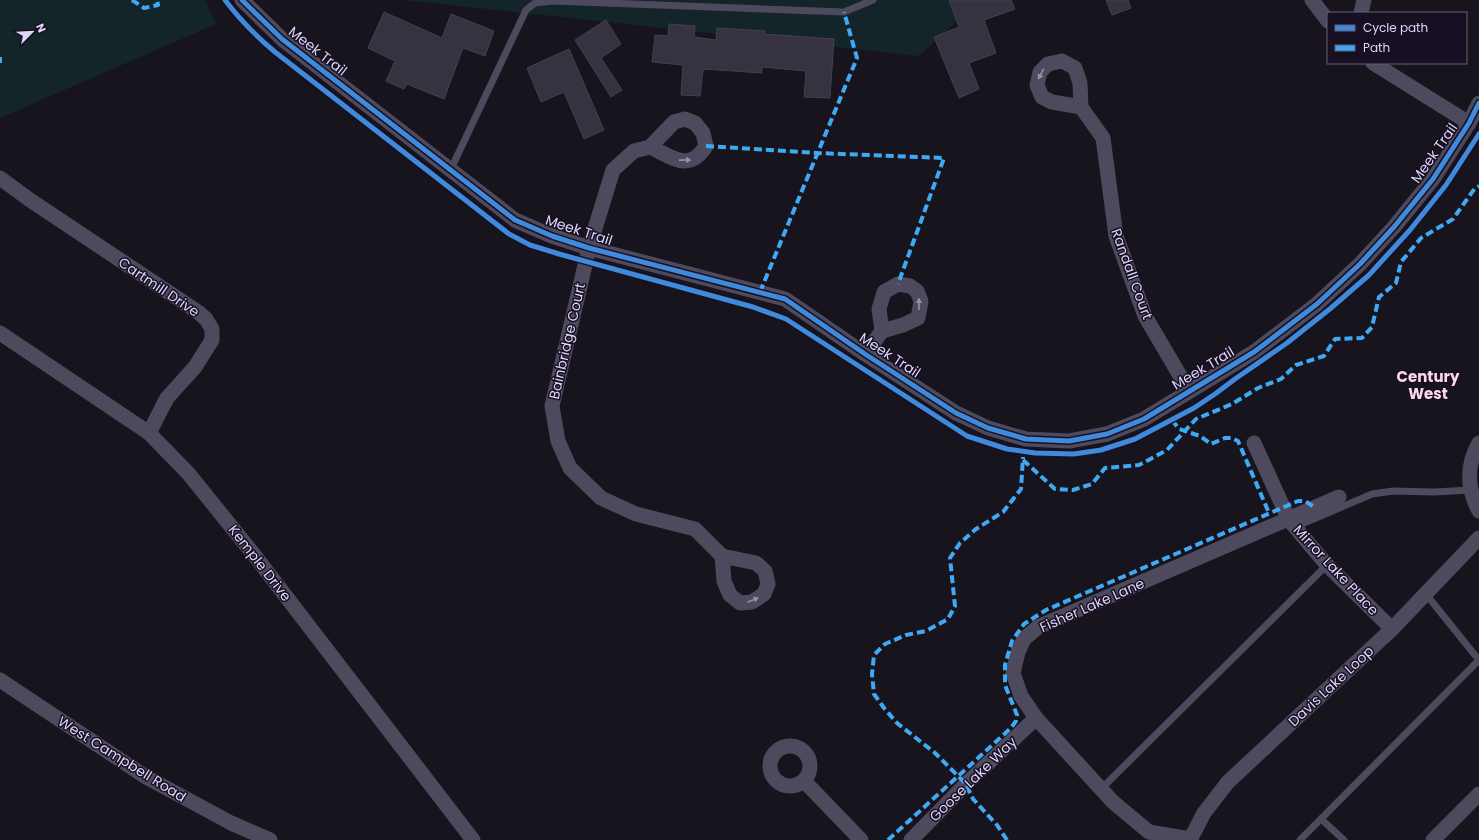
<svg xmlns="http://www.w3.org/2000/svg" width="1479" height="840" viewBox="0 0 1479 840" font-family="Poppins,sans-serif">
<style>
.green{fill:#142529}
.building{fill:#373240;stroke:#453f51}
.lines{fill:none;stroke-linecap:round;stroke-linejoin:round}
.lane{stroke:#4d4a5d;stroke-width:7}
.street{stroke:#4d4a5d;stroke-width:15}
.quiet{stroke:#3fa9f5;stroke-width:4;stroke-dasharray:8 4;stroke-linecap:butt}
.cycleway-casing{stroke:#161022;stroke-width:8}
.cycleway{stroke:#408adc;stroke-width:5}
.oneway{fill:#9690ac}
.labels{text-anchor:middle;stroke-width:3;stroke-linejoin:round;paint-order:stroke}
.street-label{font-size:14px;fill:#dfd5fb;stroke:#161022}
.neighbourhood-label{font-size:15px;font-weight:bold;fill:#fbd7e8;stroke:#161022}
</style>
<rect width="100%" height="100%" fill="#17141e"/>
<g class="green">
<polygon points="0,0 205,0 216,24 0,118"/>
<polygon points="405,0 980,0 919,56"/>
</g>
<g class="building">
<polygon points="949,0 1011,0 1015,9 984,20 996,53 969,63 979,89 959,98 934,37 959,27"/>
<polygon points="1106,0 1128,0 1131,8 1112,15"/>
<polygon points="384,12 442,38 451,14 494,31 485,56 463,48 444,99 407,84 404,89 386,81 395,61 368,48"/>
<polygon points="606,20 621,44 601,58 622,90 611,97 575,40"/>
<polygon points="669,24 695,26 694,37 716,40 717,28 765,31 764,34 834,39 830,98 804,97 806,71 762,67 762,73 703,69 700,96 681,95 683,65 652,62 655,35 668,36"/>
<polygon points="569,49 604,130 584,139 564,92 541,102 527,68"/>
</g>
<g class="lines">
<g class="lane">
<polyline points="451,169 526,10 535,3 553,1 844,12 873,0"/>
<polyline points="1295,527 1372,494 1393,491 1434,492 1471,490"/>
<polyline points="1425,593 1479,660"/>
<polyline points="1102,788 1327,565"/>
<polyline points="1321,819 1344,840"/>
<polyline points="1300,840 1479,660"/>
</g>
<g class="street">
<polyline points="242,0 282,39 515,220 552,236 589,248 785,299 865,354 956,413 988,428 1026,439 1069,441 1107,434 1144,419 1254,352 1317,304 1360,264 1394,227 1433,179 1469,123 1479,103"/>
<polyline points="1312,0 1328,21"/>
<polyline points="1361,13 1364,0"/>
<polyline points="1373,63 1469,123"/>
<polyline points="1081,107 1052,102 1042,97 1037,85 1040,72 1048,64 1062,61 1075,68 1080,83 1081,107 1103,138 1116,236 1145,316 1189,391"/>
<path d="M650 147C672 157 689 173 706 146L703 133 695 123 685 119 674 122 650 147 634 151 613 170 589 248 552 406 558 441 570 468 601 498 636 514 695 529 722 556 756 563 765 571 768 584 764 594 752 602 740 603 730 595 724 581 722 556"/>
<polyline points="0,178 30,200 198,312 206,319 212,329 212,340 195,367 167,398 149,433"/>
<polyline points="0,333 149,433 188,473 255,556 473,840"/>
<polyline points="865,354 882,331 903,325 918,318 921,301 917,291 910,286 898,284 884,292 879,309 882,331"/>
<polyline points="1254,443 1289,520 1327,565 1392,629"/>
<path d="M1479 443C1466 465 1467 489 1479 511"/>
<polyline points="0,680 146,777 231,823 270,840"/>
<circle cx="790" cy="766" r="20"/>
<polyline points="804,781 861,840"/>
<polyline points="1190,839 1149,832 1113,802 1036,718 1021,696 1013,673 1018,652 1024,639 1038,627 1339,497"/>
<polyline points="911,840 966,784 1036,718"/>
<polyline points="1190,840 1204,813 1228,782 1392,629 1479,538"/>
<polyline points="1433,840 1479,794"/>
</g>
<g class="quiet">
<polyline points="132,0 144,8 158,5 157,0"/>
<polyline points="0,57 0,63"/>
<polyline points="706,146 817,153 944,158 898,284"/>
<polyline points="760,292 857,58 844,12"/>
<polyline points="1172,420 1179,429 1200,436 1211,444 1225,438 1232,438 1238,441 1269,513"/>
<polyline points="1023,460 1055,489 1073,490 1092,484 1105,468 1139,465 1167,450 1196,419 1232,404 1258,388 1281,379 1296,365 1324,356 1335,339 1362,338 1372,327 1379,297 1396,283 1401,262 1421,238 1453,219 1475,188 1479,186"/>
<polyline points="888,840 1011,728 1016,721 1017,715 1005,685 1005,665 1012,641 1024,624 1046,610 1298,501 1305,501 1316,508"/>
<polyline points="1007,840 997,825 973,799 966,784 935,753 897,723 884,708 874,694 872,674 874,655 885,644 906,635 926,631 948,619 955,606 950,558 960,543 976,529 1003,512 1021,489 1023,457"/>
</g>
<g class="cycleway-casing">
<g id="cycleway">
<path d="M225 0C240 20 256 36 275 52L509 234 530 245 559 254 753 307 786 319 967 436 1007 449 1035 453 1074 454 1101 450 1135 439 1194 408 1215 394 1235 379 1287 343 1331 308 1369 275 1410 230 1446 185 1479 134"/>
<polyline points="242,0 282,39 515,220 552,236 589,248 785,299 865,354 956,413 988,428 1026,439 1069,441 1107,434 1144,419 1254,352 1317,304 1360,264 1394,227 1433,179 1469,123 1479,103"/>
</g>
</g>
<use href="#cycleway" class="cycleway"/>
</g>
<defs><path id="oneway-solid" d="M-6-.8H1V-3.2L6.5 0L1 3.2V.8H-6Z"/></defs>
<g class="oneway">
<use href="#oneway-solid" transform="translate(1041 74) rotate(117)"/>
<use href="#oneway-solid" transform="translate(685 160) rotate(-1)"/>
<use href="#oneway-solid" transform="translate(919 304) rotate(-90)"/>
<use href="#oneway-solid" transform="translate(753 600) rotate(-22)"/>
</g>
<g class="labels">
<g class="street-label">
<text transform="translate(318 51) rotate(38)" y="5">Meek Trail</text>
<text transform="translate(1434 153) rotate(-55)" y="5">Meek Trail</text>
<text transform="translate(579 230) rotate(18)" y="5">Meek Trail</text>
<text transform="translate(1132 274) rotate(70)" y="5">Randall Court</text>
<text transform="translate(159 287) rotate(34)" y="5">Cartmill Drive</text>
<text transform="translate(567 341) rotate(-77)" y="5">Bainbridge Court</text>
<text transform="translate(890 355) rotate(33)" y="5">Meek Trail</text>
<text transform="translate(1203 368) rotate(-31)" y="5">Meek Trail</text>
<text transform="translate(260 563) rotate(52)" y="5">Kemple Drive</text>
<text transform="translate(1336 570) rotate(47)" y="5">Mirror Lake Place</text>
<text transform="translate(1092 605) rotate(-24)" y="5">Fisher Lake Lane</text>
<text transform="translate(1331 686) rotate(-43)" y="5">Davis Lake Loop</text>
<text transform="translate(122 759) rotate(32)" y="5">West Campbell Road</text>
<text transform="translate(973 779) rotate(-44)" y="5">Goose Lake Way</text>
</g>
<g class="neighbourhood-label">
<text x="1428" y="382">Century<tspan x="1428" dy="17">West</tspan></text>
</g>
</g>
<rect x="1327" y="12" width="140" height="52" fill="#161022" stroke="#665f79"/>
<rect x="1335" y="25" width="20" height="6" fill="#408adc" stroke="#665f79"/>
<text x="1363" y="32" font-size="12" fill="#dfd5fb">Cycle path</text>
<rect x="1335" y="45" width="20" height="6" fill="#3fa9f5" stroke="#665f79"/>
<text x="1363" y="52" font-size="12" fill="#dfd5fb">Path</text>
<g transform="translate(32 32) rotate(66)" stroke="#161022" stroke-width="3" paint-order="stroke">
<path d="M0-3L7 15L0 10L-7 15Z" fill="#dfd5fb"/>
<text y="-6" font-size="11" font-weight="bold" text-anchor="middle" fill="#dfd5fb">N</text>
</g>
</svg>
